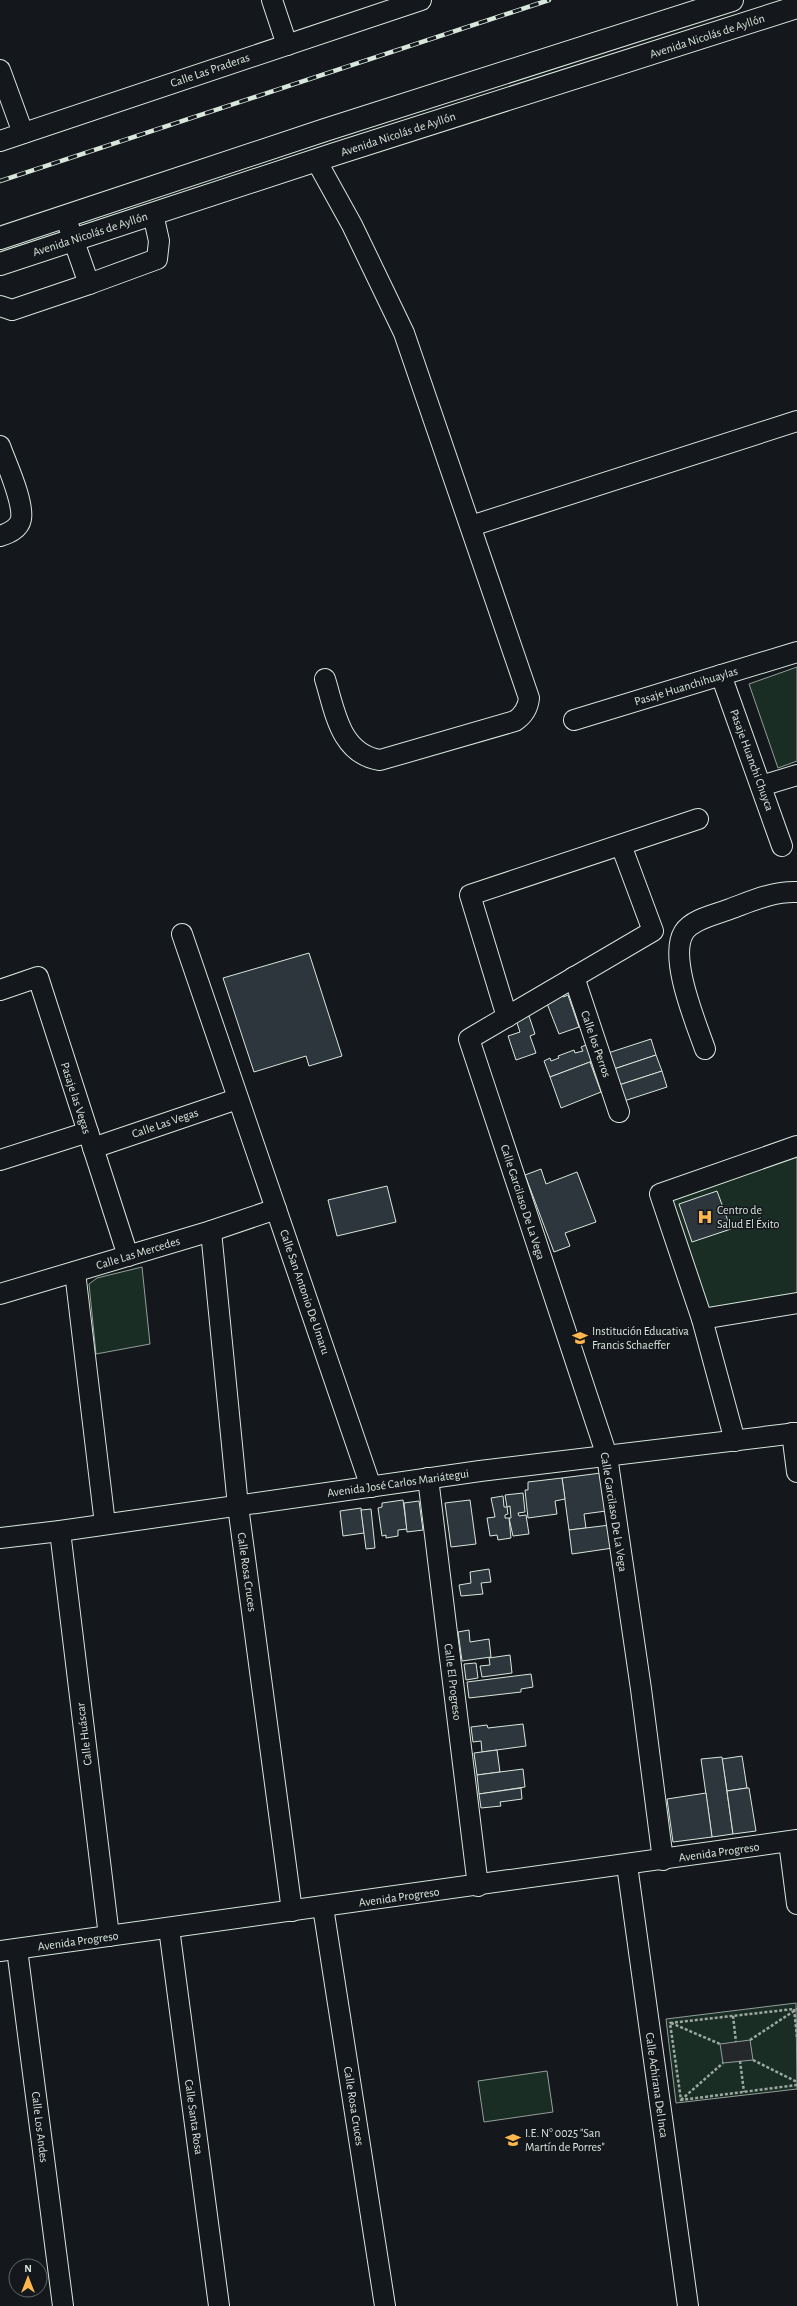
<svg xmlns="http://www.w3.org/2000/svg" width="797" height="2306" viewBox="0 0 797 2306" font-family="'Alegreya Sans',sans-serif">
<style>
.green{fill:#1a2d24;stroke:#939e99}
.parking{fill:#24282b;stroke:#939e99}
.building{fill:#2c363c;stroke:#d8e6dc}
.lines{fill:none;stroke-linecap:round;stroke-linejoin:round}
.minor-casing{stroke:#d8e6dc;stroke-width:22}
.major-casing{stroke:#d8e6dc;stroke-width:24}
.path{stroke:#9da8a2;stroke-width:2.5;stroke-dasharray:3 2;stroke-linecap:butt}
.minor{stroke:#14181c;stroke-width:20}
.major{stroke:#14181c;stroke-width:22}
.rail-casing{stroke:#d8e6dc;stroke-width:4.5}
.rail{stroke:#14181c;stroke-width:3;stroke-dasharray:9;stroke-linecap:butt}
.labels{text-anchor:middle;stroke-width:3;stroke-linejoin:round;paint-order:stroke}
.street-label{font-size:12px;fill:#d8e6dc;stroke:#14181c}
.poi-label{font-size:12px;fill:#d8e6dc;stroke:#14181c;text-anchor:start}
</style>
<rect width="100%" height="100%" fill="#14181c"/>
<g class="green">
<polygon points="797,667 797,761 778,768 749,684"/>
<polygon points="797,1155 797,1298 708,1313 671,1200"/>
<polygon points="142,1267 150,1344 96,1354 89,1284 97,1278"/>
<polygon points="796,2003 797,2089 676,2103 666,2019"/>
<polygon points="547,2071 553,2112 484,2122 478,2081"/>
</g>
<polygon class="parking" points="750,2040 753,2060 723,2063 720,2044"/>
<g class="building">
<polygon points="309,953 342,1056 309,1066 306,1056 254,1072 223,978"/>
<polygon points="562,995 563,997 568,995 579,1027 559,1034 546,1001"/>
<polygon points="529,1016 535,1034 530,1036 536,1053 516,1060 508,1036 520,1032 516,1020"/>
<polygon points="651,1039 656,1055 614,1069 608,1053"/>
<polygon points="591,1043 598,1059 550,1077 544,1061 550,1058 551,1061 559,1058 558,1056 574,1050 575,1053 583,1051 581,1047"/>
<polygon points="656,1055 662,1071 619,1085 614,1069"/>
<polygon points="590,1062 601,1092 561,1108 550,1077"/>
<polygon points="662,1071 667,1087 624,1101 619,1085"/>
<polygon points="541,1169 546,1184 577,1172 596,1222 565,1233 570,1246 554,1252 525,1175"/>
<polygon points="387,1186 396,1222 337,1236 328,1200"/>
<polygon points="717,1191 731,1229 692,1242 679,1204"/>
<polygon points="601,1473 606,1511 584,1514 586,1528 569,1530 562,1478"/>
<polygon points="562,1478 565,1499 555,1501 557,1514 528,1518 525,1490 528,1490 528,1482"/>
<polygon points="523,1493 525,1512 518,1513 519,1516 526,1515 529,1534 513,1536 509,1518 511,1518 510,1506 507,1507 505,1495"/>
<polygon points="503,1496 504,1507 507,1507 508,1514 505,1515 505,1518 509,1518 511,1538 498,1540 497,1535 490,1536 487,1518 495,1517 491,1498"/>
<polygon points="403,1500 407,1529 398,1530 398,1536 386,1538 386,1535 382,1536 378,1508 382,1507 382,1503"/>
<polygon points="470,1500 476,1544 451,1547 445,1503"/>
<polygon points="419,1501 423,1530 407,1532 404,1503"/>
<polygon points="361,1508 364,1533 343,1536 340,1511"/>
<polygon points="371,1509 375,1548 366,1549 361,1510"/>
<polygon points="610,1525 613,1548 572,1554 569,1530"/>
<polygon points="489,1569 491,1582 481,1583 483,1594 461,1596 459,1585 471,1583 470,1572"/>
<polygon points="469,1630 470,1642 489,1639 491,1657 462,1661 458,1632"/>
<polygon points="510,1655 512,1673 482,1677 480,1666 490,1665 489,1658"/>
<polygon points="476,1663 478,1678 466,1680 464,1664"/>
<polygon points="531,1674 533,1687 521,1689 521,1692 469,1698 467,1682"/>
<polygon points="523,1724 526,1746 482,1752 481,1741 473,1742 471,1727 487,1725 488,1728"/>
<polygon points="497,1750 500,1772 477,1775 474,1753"/>
<polygon points="742,1756 747,1788 727,1791 722,1759"/>
<polygon points="722,1757 733,1834 712,1837 701,1759"/>
<polygon points="523,1769 525,1787 479,1794 477,1775"/>
<polygon points="521,1788 522,1799 500,1802 501,1806 481,1808 479,1794"/>
<polygon points="747,1788 749,1788 756,1831 733,1834 727,1791"/>
<polygon points="706,1793 712,1837 673,1842 667,1799"/>
</g>
<g class="lines">
<g class="minor-casing">
<g id="minor">
<polyline points="272,0 287,45"/>
<polyline points="0,70 23,133"/>
<polyline points="0,141 421,0"/>
<path d="M316 160 352 225 404 333 529 698C528 708 524 715 515 721L380 760C340 754 335 711 325 679"/>
<polyline points="89,284 157,259 159,241 153,214"/>
<polyline points="0,306 12,310 89,284 65,216"/>
<path d="M0 446C6 463 24 501 21 519 19 529 9 533 0 536"/>
<polyline points="471,526 797,421"/>
<polyline points="721,675 782,846"/>
<polyline points="574,720 797,652"/>
<polyline points="761,786 797,775"/>
<polyline points="621,845 653,931 469,1039 607,1456 641,1689 663,1860"/>
<polyline points="182,934 371,1487"/>
<polyline points="574,977 619,1112"/>
<polyline points="0,990 38,977 128,1256"/>
<polyline points="507,1017 470,895 698,819"/>
<path d="M705 1049C696 1023 668 957 684 932 692 919 717 914 730 909 752 901 773 891 797 892"/>
<polyline points="93,1148 237,1099"/>
<polyline points="0,1160 88,1132"/>
<polyline points="211,1231 238,1506 292,1911"/>
<polyline points="75,1272 105,1524"/>
<polyline points="0,1294 211,1231 276,1209"/>
<polyline points="702,1319 797,1303"/>
<polyline points="792,1433 797,1472"/>
<polyline points="735,1441 702,1319 660,1194 797,1146"/>
<polyline points="428,1478 478,1886"/>
<polyline points="60,1531 109,1936"/>
<polyline points="0,1538 60,1531 480,1471 797,1433"/>
<polyline points="789,1842 797,1904"/>
<polyline points="627,1865 688,2306"/>
<polyline points="323,1907 385,2306"/>
<polyline points="169,1928 219,2306"/>
<polyline points="17,1949 63,2306"/>
<polyline points="0,1951 797,1840"/>
</g>
</g>
<g class="major-casing">
<g id="major">
<polyline points="0,238 325,130 732,0"/>
<polyline points="0,264 335,154 797,7"/>
</g>
</g>
<g class="path">
<polyline points="733,2016 736,2042"/>
<polyline points="671,2023 720,2044"/>
<polyline points="797,2037 794,2009 670,2023 681,2100 797,2085"/>
<polyline points="750,2040 797,2009"/>
<polyline points="753,2060 797,2082"/>
<polyline points="740,2061 744,2092"/>
<polyline points="681,2100 723,2063"/>
</g>
<use href="#minor" class="minor"/>
<use href="#major" class="major"/>
<g class="rail-casing">
<polyline id="rail" points="0,181 549,0"/>
</g>
<use href="#rail" class="rail"/>
</g>
<defs>
<g id="hospital-bare" transform="scale(1.2)"><path d="M-5-5h3v3.5h4V-5h3V5h-3V1.5h-4V5h-3Z" fill="#ffb74d" stroke="#14181c" stroke-width="2.5" paint-order="stroke"/></g>
<g id="school-bare" transform="scale(1.2)"><path d="M0-5L7-2L0 1L-7-2ZM-4 1L0 2.5L4 1V4Q0 6-4 4Z" fill="#ffb74d" stroke="#14181c" stroke-width="2.5" paint-order="stroke"/></g>
</defs>
<g fill-rule="evenodd">
<use href="#hospital-bare" x="705" y="1217"/>
<use href="#school-bare" x="580" y="1338"/>
<use href="#school-bare" x="513" y="2140"/>
</g>
<g class="labels">
<g class="street-label">
<text transform="translate(707 36) rotate(-18)" y="4">Avenida Nicolás de Ayllón</text>
<text transform="translate(210 70) rotate(-19)" y="4">Calle Las Praderas</text>
<text transform="translate(398 134) rotate(-18)" y="4">Avenida Nicolás de Ayllón</text>
<text transform="translate(90 234) rotate(-18)" y="4">Avenida Nicolás de Ayllón</text>
<text transform="translate(686 686) rotate(-17)" y="4">Pasaje Huanchihuaylas</text>
<text transform="translate(752 760) rotate(70)" y="4">Pasaje Huanchi Chuyca</text>
<text transform="translate(596 1044) rotate(71)" y="4">Calle los Perros</text>
<text transform="translate(76 1098) rotate(72)" y="4">Pasaje las Vegas</text>
<text transform="translate(165 1123) rotate(-19)" y="4">Calle Las Vegas</text>
<text transform="translate(523 1202) rotate(72)" y="4">Calle Garcilaso De La Vega</text>
<text transform="translate(138 1253) rotate(-17)" y="4">Calle Las Mercedes</text>
<text transform="translate(305 1292) rotate(71)" y="4">Calle San Antonio De Umaru</text>
<text transform="translate(398 1483) rotate(-8)" y="4">Avenida José Carlos Mariátegui</text>
<text transform="translate(614 1512) rotate(81)" y="4">Calle Garcilaso De La Vega</text>
<text transform="translate(247 1572) rotate(82)" y="4">Calle Rosa Cruces</text>
<text transform="translate(453 1682) rotate(83)" y="4">Calle El Progreso</text>
<text transform="translate(84 1734) rotate(-97)" y="4">Calle Huáscar</text>
<text transform="translate(719 1852) rotate(-8)" y="4">Avenida Progreso</text>
<text transform="translate(399 1897) rotate(-8)" y="4">Avenida Progreso</text>
<text transform="translate(78 1941) rotate(-8)" y="4">Avenida Progreso</text>
<text transform="translate(657 2085) rotate(82)" y="4">Calle Achirana Del Inca</text>
<text transform="translate(354 2106) rotate(81)" y="4">Calle Rosa Cruces</text>
<text transform="translate(194 2117) rotate(82)" y="4">Calle Santa Rosa</text>
<text transform="translate(40 2127) rotate(83)" y="4">Calle Los Andes</text>
</g>
<g class="poi-label">
<text x="717" y="1214">Centro de<tspan x="717" dy="14">Salud El Éxito</tspan></text>
<text x="592" y="1335">Institución Educativa<tspan x="592" dy="14">Francis Schaeffer</tspan></text>
<text x="525" y="2137">I.E. N° 0025 "San<tspan x="525" dy="14">Martín de Porres"</tspan></text>
</g>
</g>
<g transform="translate(28 2278)"><circle r="19" fill="#14181c" stroke="#626a69"/>
<path d="M0-3L7 15L0 10L-7 15Z" fill="#ffb74d"/>
<text y="-6" font-size="11" font-weight="bold" text-anchor="middle" fill="#d8e6dc">N</text>
</g>
</svg>
